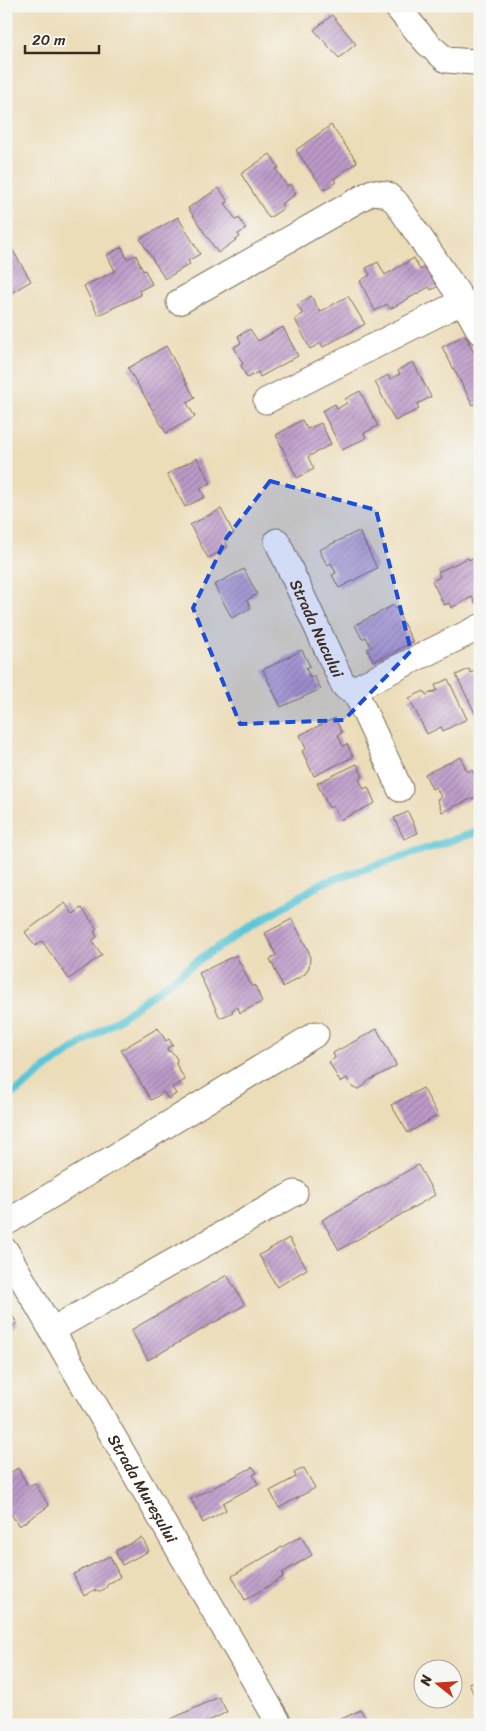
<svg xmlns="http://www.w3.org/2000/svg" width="486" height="1731" viewBox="0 0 486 1731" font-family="Sriracha,sans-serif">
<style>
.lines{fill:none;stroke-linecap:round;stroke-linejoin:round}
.stream{stroke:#5cc6d7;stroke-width:8}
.building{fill:url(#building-hatch)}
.minor-casing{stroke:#796954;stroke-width:27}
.minor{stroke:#fff;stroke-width:25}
.marked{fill:#1d4ed8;fill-opacity:0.2;stroke:#1d4ed8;stroke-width:4;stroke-dasharray:10 6;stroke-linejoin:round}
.labels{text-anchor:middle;stroke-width:4;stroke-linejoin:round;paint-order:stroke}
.street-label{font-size:16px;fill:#3b2a1e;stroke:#f6f6f2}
</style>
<defs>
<pattern id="building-hatch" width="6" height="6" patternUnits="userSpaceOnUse" patternTransform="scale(1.25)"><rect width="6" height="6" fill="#bd9ac9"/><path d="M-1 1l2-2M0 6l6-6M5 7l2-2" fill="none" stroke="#9b7ea3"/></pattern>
</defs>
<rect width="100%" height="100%" fill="#f6f6f2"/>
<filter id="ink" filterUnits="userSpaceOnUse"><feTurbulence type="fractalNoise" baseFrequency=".02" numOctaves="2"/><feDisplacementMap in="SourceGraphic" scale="10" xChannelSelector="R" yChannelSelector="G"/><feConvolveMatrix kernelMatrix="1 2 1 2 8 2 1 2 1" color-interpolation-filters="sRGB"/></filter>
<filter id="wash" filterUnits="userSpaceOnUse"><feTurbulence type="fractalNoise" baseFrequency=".0096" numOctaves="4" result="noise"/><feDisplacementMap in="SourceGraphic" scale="20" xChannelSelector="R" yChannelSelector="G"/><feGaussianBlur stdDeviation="1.12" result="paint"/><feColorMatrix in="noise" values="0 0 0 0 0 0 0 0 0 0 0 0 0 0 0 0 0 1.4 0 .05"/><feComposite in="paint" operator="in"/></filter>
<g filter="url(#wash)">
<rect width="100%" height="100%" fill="#ecddb9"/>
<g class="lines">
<polyline class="stream" points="6,1100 46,1068 120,1018 207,954 322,883 480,831"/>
</g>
<g id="blocks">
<g class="building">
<polygon points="332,15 356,44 339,58 314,30"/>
<polygon points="331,125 357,162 334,179 336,182 324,190 296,150"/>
<polygon points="270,154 279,168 276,169 287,186 290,184 296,194 281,204 284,208 269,218 241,174"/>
<polygon points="219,188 228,202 225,203 236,220 239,218 246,229 238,234 240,237 218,253 188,208"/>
<polygon points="178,217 200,254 188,261 190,264 165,279 140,239"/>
<polygon points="6,239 31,281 6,296"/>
<polygon points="122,247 127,259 136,255 143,271 145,270 152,284 139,291 141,295 98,315 84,286 115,271 107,255"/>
<polygon points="414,258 420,270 432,263 444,283 431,290 429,287 390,309 387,304 375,311 360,281 370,275 366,268 378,262 385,275"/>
<polygon points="311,296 320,312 348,296 365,324 323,347 321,343 310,349 295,319 303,314 297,305"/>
<polygon points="283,327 298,356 260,377 258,372 247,378 241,365 243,364 234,347 241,343 238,336 250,329 258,341"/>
<polygon points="465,335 476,356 480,354 480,401 473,405 442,347"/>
<polygon points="166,346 195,398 187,403 195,417 166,433 128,368"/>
<polygon points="413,362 431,397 417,404 419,409 395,421 375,382 388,375 390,379 400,374 398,370"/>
<polygon points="360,391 378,426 364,433 366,438 342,450 322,411 335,404 337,409 347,403 345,399"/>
<polygon points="302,420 307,429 321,423 331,444 308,457 314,469 297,478 276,435"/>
<polygon points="197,458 211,483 200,488 205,497 185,507 167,474"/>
<polygon points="221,509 234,534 224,539 228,547 208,558 190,525"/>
<polygon points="359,531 377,568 339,588 332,575 336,573 331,563 327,565 319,550"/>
<polygon points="480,554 480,601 475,603 472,597 451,608 449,603 444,605 432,581 440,577 438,572 468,558 469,560"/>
<polygon points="244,569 257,594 247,600 251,608 232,618 214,585"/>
<polygon points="394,605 413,642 374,662 367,649 371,647 366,637 362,639 355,625"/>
<polygon points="302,650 310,666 306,668 310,678 314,676 321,689 281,707 263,670"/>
<polygon points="480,668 480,713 476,715 456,675 469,669 471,673"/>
<polygon points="448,679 467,719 443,731 441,727 427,734 409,698 424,691 426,695 437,690 435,685"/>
<polygon points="335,718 342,733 338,735 343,746 347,744 353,757 314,776 302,751 306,749 300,735"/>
<polygon points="461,757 467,772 472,770 480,787 480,795 442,812 437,799 441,797 436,787 432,789 425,774"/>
<polygon points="357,764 363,777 359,779 364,789 368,787 375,803 340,820 333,806 329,808 317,783"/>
<polygon points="408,812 418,833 404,839 394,818"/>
<polygon points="65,903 73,914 82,908 97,929 94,931 97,937 92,941 102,955 69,979 42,941 35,946 25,932"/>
<polygon points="292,919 309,952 310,958 309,967 305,974 283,987 270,959 276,955 265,933"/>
<polygon points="236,955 252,987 255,985 262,1002 240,1013 238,1007 232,1010 233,1012 220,1018 199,973"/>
<polygon points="158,1028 166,1041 169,1039 173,1045 167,1048 168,1051 172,1052 177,1059 176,1064 185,1080 172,1087 176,1094 168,1099 164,1092 151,1100 121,1050"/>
<polygon points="377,1029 396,1064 396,1066 368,1081 364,1086 359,1089 353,1088 347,1078 340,1082 329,1062 335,1058 333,1053"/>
<polygon points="423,1088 438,1115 408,1133 391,1105"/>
<polygon points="418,1165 435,1195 339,1250 322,1220"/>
<polygon points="289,1238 307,1269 277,1287 259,1255"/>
<polygon points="227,1275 245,1305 148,1360 131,1330"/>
<polygon points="6,1306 17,1323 6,1331"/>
<polygon points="253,1467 257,1473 253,1475 258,1484 223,1503 226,1510 203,1523 191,1499"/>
<polygon points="18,1468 28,1486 35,1483 49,1506 19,1526 11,1514 6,1517 6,1475"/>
<polygon points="304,1468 315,1488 279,1508 270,1491 296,1477 294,1473"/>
<polygon points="301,1536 312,1555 282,1573 283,1577 245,1600 232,1576"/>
<polygon points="142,1538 149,1551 122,1565 115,1551"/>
<polygon points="110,1556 120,1577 108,1584 106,1588 99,1592 94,1590 84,1596 73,1574"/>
<polygon points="480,1678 480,1710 469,1683"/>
<polygon points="219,1697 227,1712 200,1725 172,1725 169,1720"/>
<polygon points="361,1710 369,1725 328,1725"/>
</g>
</g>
</g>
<g filter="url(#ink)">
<use href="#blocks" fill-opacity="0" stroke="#796954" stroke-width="1"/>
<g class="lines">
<g class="minor-casing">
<g id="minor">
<polyline points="396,6 428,44 446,60 475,62 480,58"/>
<polyline points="179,302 372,192 386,194 396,202 463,301 480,332"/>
<polyline points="266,401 463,301"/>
<path id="s1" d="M277 541 343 684 346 688 354 689 480 627"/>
<polyline points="354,689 400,789"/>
<polyline points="6,1223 316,1034"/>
<path id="s2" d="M6 1251 280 1725"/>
<polyline points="52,1330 295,1193"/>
</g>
</g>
<use href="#minor" class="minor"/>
</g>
</g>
<path class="marked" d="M270 481 376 510 411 651 344 720 240 724 193 608 227 537Z"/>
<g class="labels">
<g class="street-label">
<text dy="6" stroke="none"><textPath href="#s1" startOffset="96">Strada Nucului</textPath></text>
<text dy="6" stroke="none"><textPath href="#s2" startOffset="274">Strada Mureșului</textPath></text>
</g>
</g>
<rect width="486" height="1731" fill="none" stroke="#f6f6f2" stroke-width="25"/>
<g transform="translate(438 1684) rotate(287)"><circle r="24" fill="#f6f6f2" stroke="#aba49d"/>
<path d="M0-4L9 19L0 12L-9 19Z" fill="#c8321e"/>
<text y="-8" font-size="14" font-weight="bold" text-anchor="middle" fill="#3b2a1e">N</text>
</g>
<path d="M25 45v8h74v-8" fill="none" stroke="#3b2a1e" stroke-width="2.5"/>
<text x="32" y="45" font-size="15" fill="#3b2a1e" stroke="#f6f6f2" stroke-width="4" paint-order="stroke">20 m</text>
</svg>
